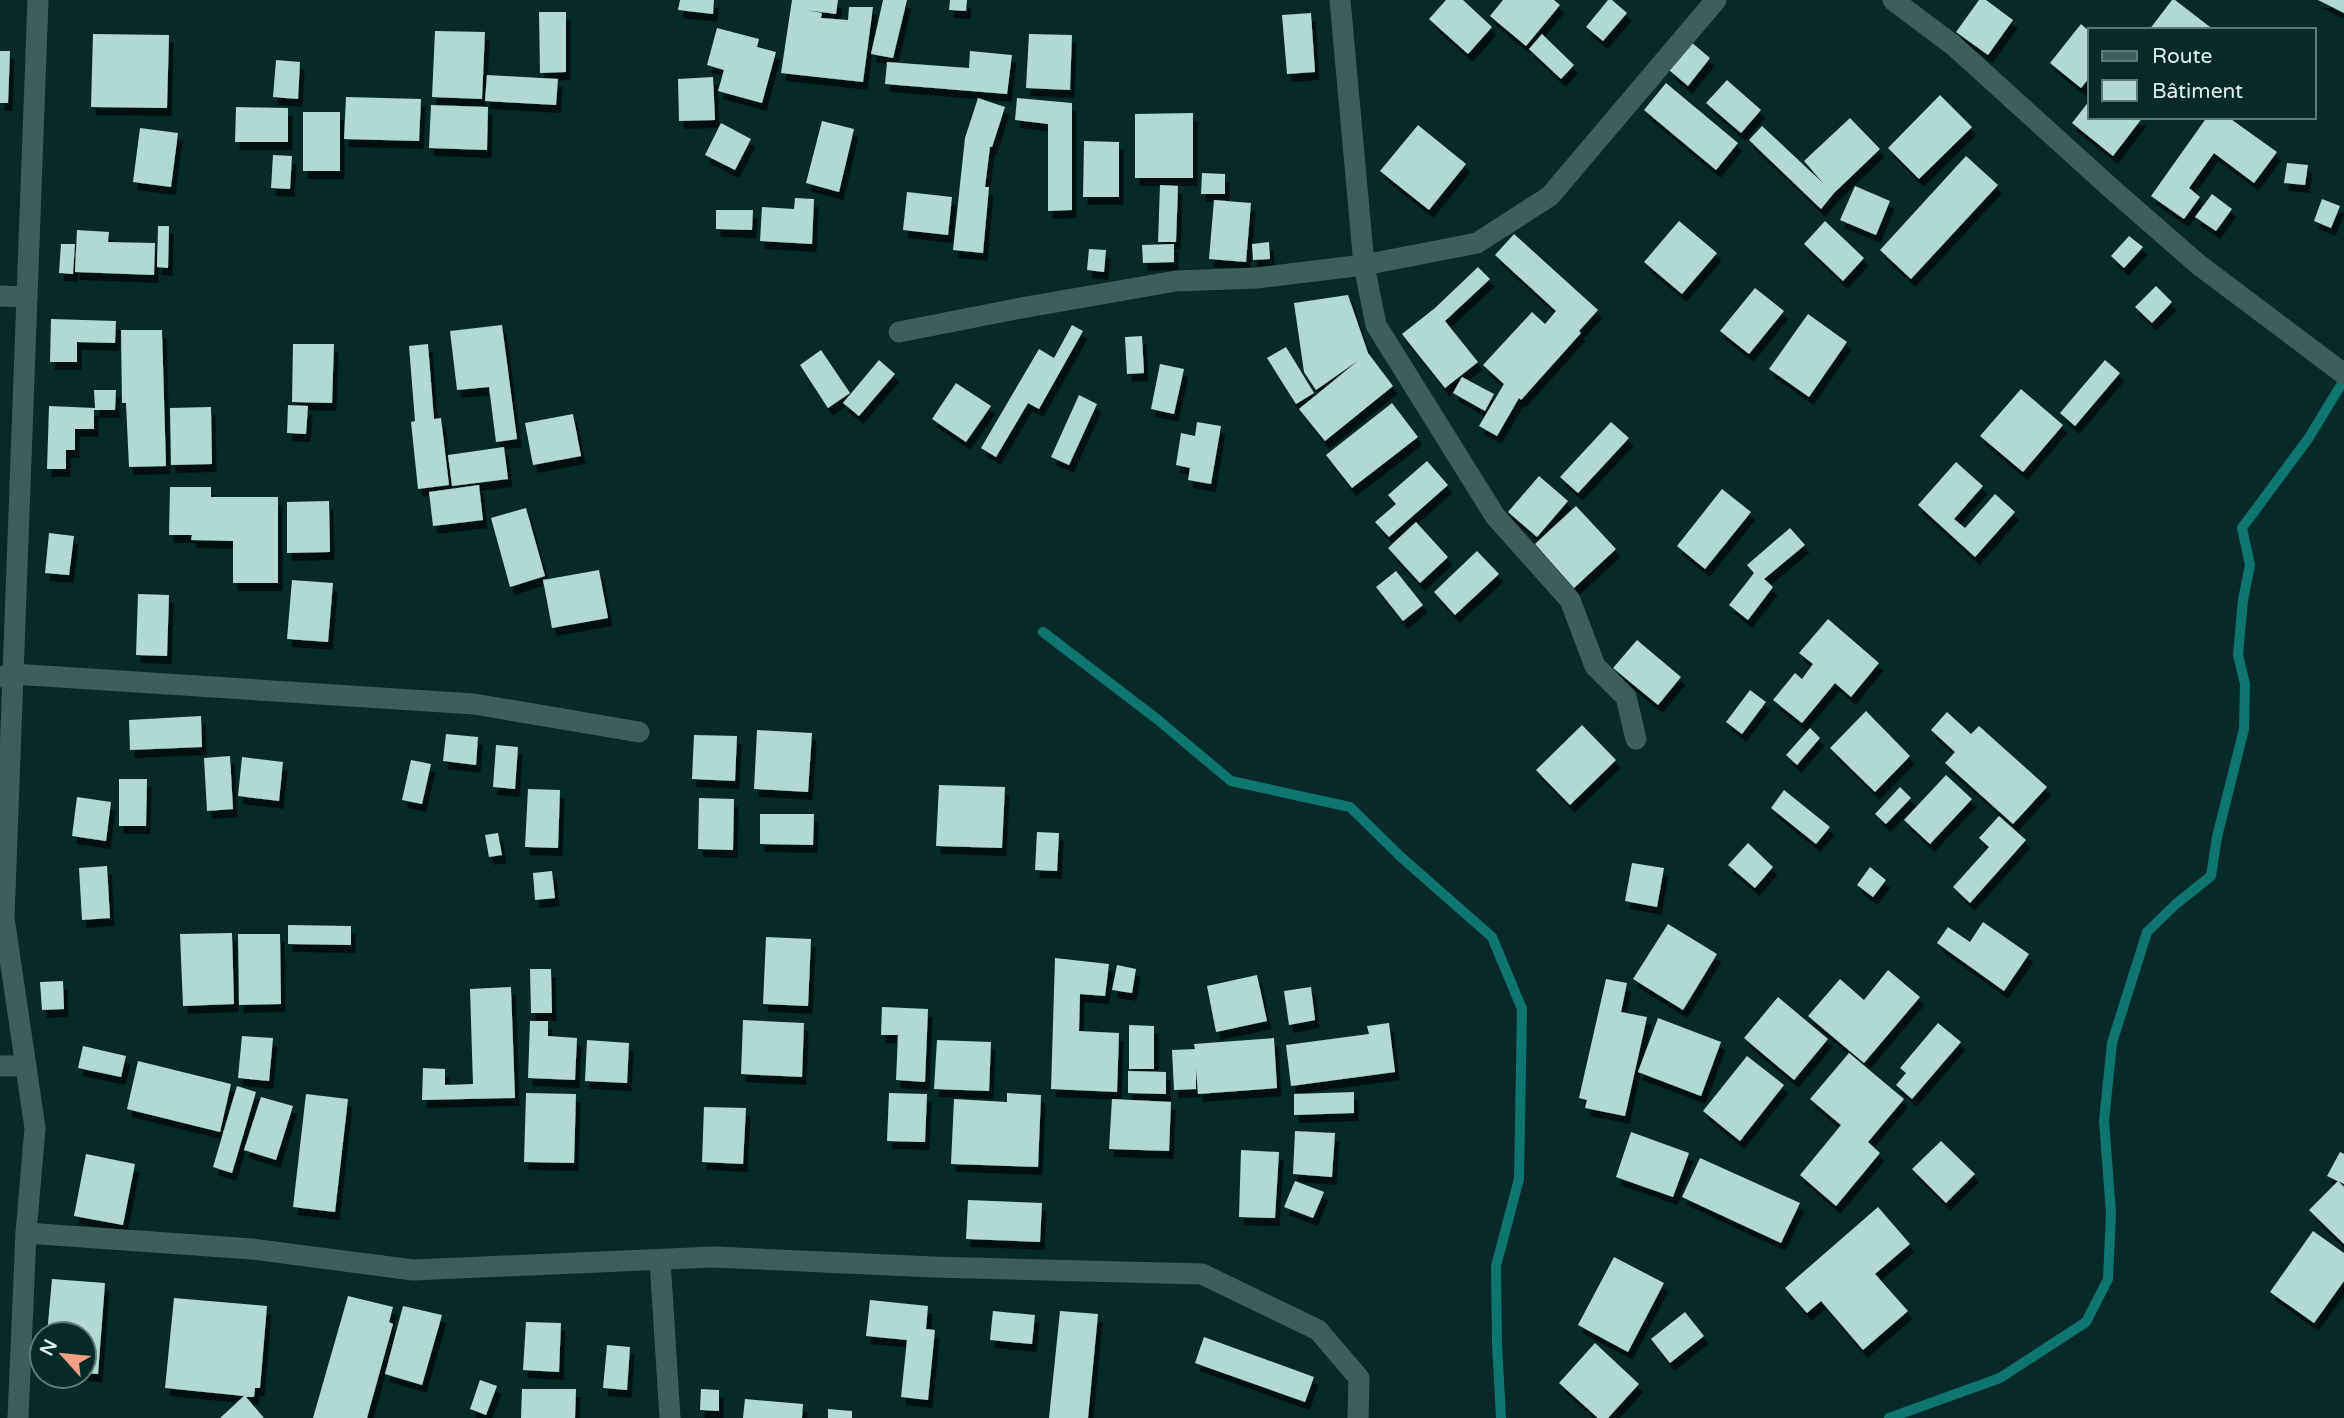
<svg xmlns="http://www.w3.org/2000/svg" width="2344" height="1418" viewBox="0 0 2344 1418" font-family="'Varela Round',sans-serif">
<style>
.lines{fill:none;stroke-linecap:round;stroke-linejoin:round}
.stream{stroke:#0f756f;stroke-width:10}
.building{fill:#b2d8d4;filter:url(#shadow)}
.minor{stroke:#3e5e5b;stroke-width:21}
</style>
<defs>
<filter id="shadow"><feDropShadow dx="4.5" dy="8" stdDeviation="0" flood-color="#0009"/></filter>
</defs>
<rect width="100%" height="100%" fill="#062a28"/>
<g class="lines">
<g class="stream">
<polyline points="1043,632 1157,719 1231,781 1350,807 1401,857 1492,937 1522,1009 1519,1179 1496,1266 1497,1343 1501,1418"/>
<polyline points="1889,1418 2000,1378 2086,1322 2108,1279 2111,1213 2104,1121 2112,1043 2147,932 2176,904 2211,876 2217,837 2244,729 2245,684 2238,655 2243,600 2250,565 2242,528 2308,439 2344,380"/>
</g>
</g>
<g class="building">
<polygon points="680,0 714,0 713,14 678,10"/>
<polygon points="792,0 838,0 836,14 806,10 822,13 821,18 848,20 849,7 873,7 863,82 781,73"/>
<polygon points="883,0 907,0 893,58 871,54"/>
<polygon points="950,0 967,0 966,11 949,10"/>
<polygon points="1446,0 1463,0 1492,27 1468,54 1429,19"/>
<polygon points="1503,0 1554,0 1560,5 1526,46 1490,16"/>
<polygon points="1608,0 1612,0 1627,13 1603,41 1586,27"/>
<polygon points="1979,0 1986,0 2013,20 1988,55 1956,32"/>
<polygon points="2172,0 2175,0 2214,30 2149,30"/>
<polygon points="2318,0 2344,0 2344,13"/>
<polygon points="539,12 566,12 566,72 540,73"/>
<polygon points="1311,13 1315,72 1287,74 1282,15"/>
<polygon points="2081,24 2090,32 2090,77 2081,88 2050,63"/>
<polygon points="717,28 759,39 757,47 776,52 762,103 718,91 724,70 707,65"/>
<polygon points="435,31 485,32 482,99 432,97"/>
<polygon points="93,34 169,35 167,108 91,107"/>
<polygon points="1029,34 1072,35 1070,90 1026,88"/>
<polygon points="1542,34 1574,65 1561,79 1529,49"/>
<polygon points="1691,42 1710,58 1688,86 1669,70"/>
<polygon points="0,51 10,51 8,103 0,103"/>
<polygon points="970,51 1012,55 1007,94 885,84 887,62 969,68"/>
<polygon points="276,60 300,62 298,99 273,97"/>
<polygon points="487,75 558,79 556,105 485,101"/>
<polygon points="713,77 715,120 679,121 678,79"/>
<polygon points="1727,80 1761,110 1741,133 1706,103"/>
<polygon points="1666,83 1738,143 1716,170 1644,110"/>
<polygon points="1940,95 1972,127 1919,179 1888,148"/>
<polygon points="346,97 421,99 419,141 344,139"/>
<polygon points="978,98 1005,107 992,147 990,147 985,187 989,187 983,253 953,250 965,138"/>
<polygon points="1017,98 1072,103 1072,210 1048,211 1048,124 1015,120"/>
<polygon points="2090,100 2090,117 2143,117 2113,156 2072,123"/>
<polygon points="431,105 488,107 487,150 429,148"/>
<polygon points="236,107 288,108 288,142 235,142"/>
<rect x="303" y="112" width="37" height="59"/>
<polygon points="1193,113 1193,178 1135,178 1135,114"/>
<polygon points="2207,117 2228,117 2277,152 2254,183 2214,153 2189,188 2200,197 2184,219 2151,196"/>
<polygon points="1850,118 1880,149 1834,193 1821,209 1749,140 1762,126 1824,184 1804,161"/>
<polygon points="822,121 854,129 839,192 806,183"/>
<polygon points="721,123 751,139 735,170 705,155"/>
<polygon points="1418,125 1466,164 1429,210 1380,171"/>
<polygon points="140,128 178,133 171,187 133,182"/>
<polygon points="1084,141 1119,142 1119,197 1083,197"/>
<polygon points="273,155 292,156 290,189 271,188"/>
<polygon points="1966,156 1998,185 1911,279 1880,250"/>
<polygon points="2287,163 2308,165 2305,185 2284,183"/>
<polygon points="1202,173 1225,174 1225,194 1201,194"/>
<polygon points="1160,185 1178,186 1176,242 1158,242"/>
<polygon points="1855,186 1890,201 1876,235 1840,220"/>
<polygon points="907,192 952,197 948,235 903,230"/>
<polygon points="2212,194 2232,209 2216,231 2195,217"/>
<polygon points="795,198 814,199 812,244 760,241 762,207 794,209"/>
<polygon points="2322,199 2340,206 2331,228 2314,221"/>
<polygon points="1214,200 1251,203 1246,262 1209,259"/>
<polygon points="716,210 753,210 752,230 716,229"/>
<polygon points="1679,221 1717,253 1682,294 1644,262"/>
<polygon points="1825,221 1864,258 1843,281 1804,244"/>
<polygon points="158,226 169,226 168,268 157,267"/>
<polygon points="77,230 109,232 108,242 155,243 154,275 75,272"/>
<polygon points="1514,234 1598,310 1579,331 1581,333 1521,400 1519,398 1497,436 1479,426 1504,384 1483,365 1532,312 1545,324 1556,311 1495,255"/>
<polygon points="2129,236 2143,247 2124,268 2111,256"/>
<polygon points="1269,242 1270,259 1253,260 1252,244"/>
<polygon points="61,244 75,244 73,274 59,273"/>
<polygon points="1174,244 1174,262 1143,263 1142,245"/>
<polygon points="1089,249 1106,250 1104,272 1087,270"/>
<polygon points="1478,267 1490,279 1445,321 1478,362 1445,388 1402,334 1435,308"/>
<polygon points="2156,286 2172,302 2152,323 2135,307"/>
<polygon points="1755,288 1784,311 1749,354 1720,331"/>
<polygon points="1348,295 1368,353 1393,386 1325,441 1299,409 1359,360 1316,390 1304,372 1294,303"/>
<polygon points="1808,314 1847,342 1809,397 1769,369"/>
<polygon points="51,319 116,321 115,343 77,342 77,362 50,362"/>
<polygon points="502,325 517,439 496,442 489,387 457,390 450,331"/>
<polygon points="1072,325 1083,331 1039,409 1028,403 996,457 981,448 1039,349 1054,358"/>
<polygon points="121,330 162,330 166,466 129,467 126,403 122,403"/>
<polygon points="1142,336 1144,373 1127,374 1125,337"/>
<polygon points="293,344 334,344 332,403 292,402"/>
<polygon points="428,344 434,419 441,418 449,485 418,489 411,422 415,421 409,346"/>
<polygon points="1286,347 1314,393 1296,404 1267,358"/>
<polygon points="821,350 850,393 828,408 800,365"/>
<polygon points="879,360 895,374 859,416 843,403"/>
<polygon points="2105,360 2120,373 2075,426 2060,413"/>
<polygon points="1160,364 1184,369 1174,414 1151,409"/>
<polygon points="1462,377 1494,394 1485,411 1453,393"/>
<polygon points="956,383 991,406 966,442 932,419"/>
<polygon points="2021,389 2063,425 2023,472 1980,436"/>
<polygon points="94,390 116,390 115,410 94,410 94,429 75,429 75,450 66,450 66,469 47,469 49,406 95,408"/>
<polygon points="1079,395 1097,404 1069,465 1051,457"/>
<polygon points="1392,403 1418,437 1352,488 1326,455"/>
<polygon points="288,405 308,406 306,434 287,433"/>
<polygon points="211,407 212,464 171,465 170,408"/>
<polygon points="573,414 581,456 533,465 525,423"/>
<polygon points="1197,422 1221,426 1211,484 1188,480 1190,468 1176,465 1181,433 1195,436"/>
<polygon points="1611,422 1629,438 1578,493 1560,477"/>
<polygon points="504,447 508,479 452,486 448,455"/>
<polygon points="1427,461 1448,485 1389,537 1375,522 1396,504 1388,495"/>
<polygon points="1956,462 1983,486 1954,519 1965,528 1995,494 2015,512 1975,557 1918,505"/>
<polygon points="1539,476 1568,501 1537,537 1508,512"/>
<polygon points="479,485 483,520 433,526 429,492"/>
<polygon points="170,487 211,487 211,497 278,497 278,583 233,583 233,541 191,540 192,535 169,535"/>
<polygon points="1722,489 1751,512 1705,569 1677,546"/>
<polygon points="329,501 330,552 287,553 287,502"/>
<polygon points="1576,506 1616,549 1574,588 1535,544"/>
<polygon points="526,508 545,576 510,587 491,518"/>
<polygon points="1416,522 1448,557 1420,583 1388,548"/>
<polygon points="1790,528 1805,545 1764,579 1773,587 1748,620 1729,605 1754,573 1747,565"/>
<polygon points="49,533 74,536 69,575 45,573"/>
<polygon points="1477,551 1499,574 1455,615 1434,592"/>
<polygon points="599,570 608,618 552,628 543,580"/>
<polygon points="1396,571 1423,605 1403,621 1376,587"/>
<polygon points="292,580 333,583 328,642 287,639"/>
<polygon points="138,594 169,595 167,656 136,655"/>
<polygon points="1828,619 1879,663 1851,697 1835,683 1802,723 1773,700 1795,673 1802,679 1813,664 1799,653"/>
<polygon points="1637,640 1681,677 1658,705 1613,668"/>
<polygon points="1750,690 1766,702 1742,734 1726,722"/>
<polygon points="1866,711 1910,756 1875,792 1830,748"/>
<polygon points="1947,712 1971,734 1979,726 2047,787 2013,824 1945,763 1955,752 1931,730"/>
<polygon points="201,716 202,747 130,750 129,720"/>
<polygon points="1582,725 1616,760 1570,805 1536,770"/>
<polygon points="1810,728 1820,738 1797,765 1786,755"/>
<polygon points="757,730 812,733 808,792 754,789"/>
<polygon points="446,734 478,737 476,765 443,761"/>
<polygon points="694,735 737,736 735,781 692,779"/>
<polygon points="496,745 518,747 515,789 493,787"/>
<polygon points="230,756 233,809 207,811 204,758"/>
<polygon points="242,757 283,762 279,801 238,796"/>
<polygon points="411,760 431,764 422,804 402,800"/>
<polygon points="1946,775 1972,799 1930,844 1904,820"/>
<polygon points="119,779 147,779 146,826 119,826"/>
<polygon points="939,785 1005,787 1002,848 936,846"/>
<polygon points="1900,787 1911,798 1886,824 1875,814"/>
<polygon points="528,789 560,790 558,848 525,847"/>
<polygon points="1784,790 1830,827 1816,844 1771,808"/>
<polygon points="77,797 111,802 106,841 72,836"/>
<polygon points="699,798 734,799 733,850 698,849"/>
<polygon points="760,814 814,814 813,845 760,844"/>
<polygon points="1999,816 2026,840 1970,903 1953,887 1989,847 1979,838"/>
<polygon points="1037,832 1059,833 1057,871 1035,870"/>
<polygon points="498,833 502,855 489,857 485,835"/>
<polygon points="1748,843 1773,867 1755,888 1728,865"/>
<polygon points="1632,863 1664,868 1657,907 1625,901"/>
<polygon points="107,866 110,918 82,920 79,868"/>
<polygon points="1870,867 1886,880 1873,897 1857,885"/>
<polygon points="552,871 555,898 535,900 533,873"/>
<polygon points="1983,922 2029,954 2004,991 1937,943 1948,927 1970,942"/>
<polygon points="1668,924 1717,954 1683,1010 1633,979"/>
<polygon points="288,925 351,926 351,945 288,944"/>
<polygon points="232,933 234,1004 183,1006 180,934"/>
<polygon points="238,934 280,934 281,1004 239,1005"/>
<polygon points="766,937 811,939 808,1006 763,1004"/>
<polygon points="1055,958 1109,964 1105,996 1080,994 1079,1031 1119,1033 1117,1092 1051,1089"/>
<polygon points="1117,965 1136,969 1132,993 1112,990"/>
<polygon points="530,969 551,969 552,1013 531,1013"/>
<polygon points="1888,970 1920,997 1864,1063 1808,1016 1840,979 1864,1000"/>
<polygon points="1257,975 1267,1021 1216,1032 1207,986"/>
<polygon points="1606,979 1627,983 1621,1012 1647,1017 1625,1116 1585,1108 1587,1100 1579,1098"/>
<polygon points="63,981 64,1009 42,1010 40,982"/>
<polygon points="511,987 515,1098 422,1100 423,1068 445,1069 445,1085 473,1084 470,989"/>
<polygon points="1311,987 1315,1020 1289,1025 1284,991"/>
<polygon points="1778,997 1828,1039 1794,1080 1744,1038"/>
<polygon points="882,1007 928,1009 925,1082 896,1080 898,1035 881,1035"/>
<polygon points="1658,1018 1721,1042 1701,1096 1638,1072"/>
<polygon points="743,1020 804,1023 802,1077 741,1074"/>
<polygon points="530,1021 548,1021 548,1036 577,1038 575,1080 528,1078"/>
<polygon points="1389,1023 1395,1072 1291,1086 1286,1045 1369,1034 1367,1026"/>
<polygon points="1938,1023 1961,1042 1912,1099 1896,1085 1906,1073 1900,1068"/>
<polygon points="1129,1025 1154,1026 1154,1069 1129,1069"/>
<polygon points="242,1036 273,1038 269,1081 238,1078"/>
<polygon points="1274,1038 1277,1088 1198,1094 1196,1068 1196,1089 1174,1090 1172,1050 1195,1049 1194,1044"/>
<polygon points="587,1040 629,1043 627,1083 585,1081"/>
<polygon points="937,1040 991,1042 989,1091 934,1089"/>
<polygon points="83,1046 126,1056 121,1077 78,1068"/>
<polygon points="1849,1053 1904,1099 1868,1142 1880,1153 1836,1206 1800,1175 1841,1125 1810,1099"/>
<polygon points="1747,1056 1784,1085 1740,1141 1703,1111"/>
<polygon points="138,1061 231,1084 220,1132 127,1109"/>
<polygon points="1128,1071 1166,1072 1166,1094 1128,1093"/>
<polygon points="237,1086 256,1092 232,1173 213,1167"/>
<polygon points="1354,1092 1354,1113 1294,1115 1294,1094"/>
<polygon points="526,1093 576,1094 574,1163 524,1162"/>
<polygon points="889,1093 927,1094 925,1142 887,1141"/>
<polygon points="1007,1093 1041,1095 1038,1167 951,1164 954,1099 1007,1102"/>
<polygon points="306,1094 348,1099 335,1212 293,1207"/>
<polygon points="261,1097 293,1106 276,1160 244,1150"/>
<polygon points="1112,1099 1171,1102 1169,1151 1109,1149"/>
<polygon points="704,1107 746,1108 743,1164 702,1162"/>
<polygon points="1295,1131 1335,1133 1332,1177 1293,1174"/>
<polygon points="1631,1132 1689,1153 1673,1197 1616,1177"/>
<polygon points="1941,1141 1975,1174 1946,1203 1912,1169"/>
<polygon points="1241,1150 1279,1152 1275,1218 1239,1217"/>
<polygon points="2340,1152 2344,1154 2344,1184 2327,1176"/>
<polygon points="86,1154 135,1164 123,1225 74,1216"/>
<polygon points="1700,1158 1800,1203 1781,1243 1682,1197"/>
<polygon points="1295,1181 1324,1192 1313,1218 1284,1207"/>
<polygon points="2338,1181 2344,1187 2344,1244 2309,1210"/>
<polygon points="968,1200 1042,1203 1040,1242 966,1239"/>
<polygon points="1878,1207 1910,1244 1875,1274 1908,1311 1863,1350 1821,1301 1807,1313 1785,1288"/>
<polygon points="2313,1231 2344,1253 2344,1281 2314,1323 2270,1292"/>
<polygon points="1614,1257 1664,1283 1628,1352 1578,1325"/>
<polygon points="52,1279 105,1283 98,1374 84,1373 84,1334 47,1334"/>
<polygon points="348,1296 393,1307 389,1322 393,1324 367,1418 313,1418"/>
<polygon points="174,1298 267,1306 260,1388 255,1388 254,1397 246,1397 264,1418 220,1418 244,1396 165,1388"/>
<polygon points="870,1300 928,1306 926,1329 935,1330 928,1400 901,1397 907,1340 866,1336"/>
<polygon points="403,1306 442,1315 422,1385 385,1374"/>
<polygon points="993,1311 1035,1315 1032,1344 990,1340"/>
<polygon points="1060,1311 1098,1314 1088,1418 1049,1418"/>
<polygon points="1685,1312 1704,1336 1670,1363 1651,1339"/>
<polygon points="526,1322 561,1323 559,1372 523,1370"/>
<polygon points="1204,1337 1314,1377 1305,1402 1195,1363"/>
<polygon points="1595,1343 1639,1384 1608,1418 1598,1418 1559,1383"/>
<polygon points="607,1345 630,1347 627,1390 603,1388"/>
<polygon points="480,1380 497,1386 486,1415 470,1409"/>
<polygon points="522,1389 576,1389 575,1418 521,1418"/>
<polygon points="701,1389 719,1390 719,1411 700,1410"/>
<polygon points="745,1399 803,1404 802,1418 743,1418"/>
<polygon points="828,1409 852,1411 852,1418 828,1418"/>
</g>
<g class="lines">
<g class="minor">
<polyline points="1340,0 1364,265 1376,325 1495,516 1570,600 1595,666 1626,697 1636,739"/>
<polyline points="1893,0 1953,45 2113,190 2199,265 2344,374"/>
<polyline points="0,296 27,297"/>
<polyline points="899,332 1016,309 1176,281 1256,278 1364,265 1477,243 1550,196 1716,0"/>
<polyline points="0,677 13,674 474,704 639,732"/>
<polyline points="0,1066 26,1066"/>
<polyline points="26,1233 252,1249 413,1270 714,1257 933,1267 1202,1274 1318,1330 1359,1378 1358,1418"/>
<polyline points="660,1260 670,1418"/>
<polyline points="18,1418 26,1233 35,1128 4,918 38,0"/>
</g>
</g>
<rect x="2088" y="28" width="228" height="91" fill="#062a28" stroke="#5c7976" stroke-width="2"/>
<rect x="2102" y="51" width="35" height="10" fill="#3e5e5b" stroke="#5c7976" stroke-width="2"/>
<text x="2152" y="63" font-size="21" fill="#dcefec">Route</text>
<rect x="2102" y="80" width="35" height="21" fill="#b2d8d4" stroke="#5c7976" stroke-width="2"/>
<text x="2152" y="98" font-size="21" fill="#dcefec">Bâtiment</text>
<g transform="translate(63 1355) rotate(297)"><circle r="33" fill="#062a28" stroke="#5c7976" stroke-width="2"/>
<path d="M0-5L12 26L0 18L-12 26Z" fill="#f39f84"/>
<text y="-10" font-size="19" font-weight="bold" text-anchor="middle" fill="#dcefec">N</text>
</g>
</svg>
